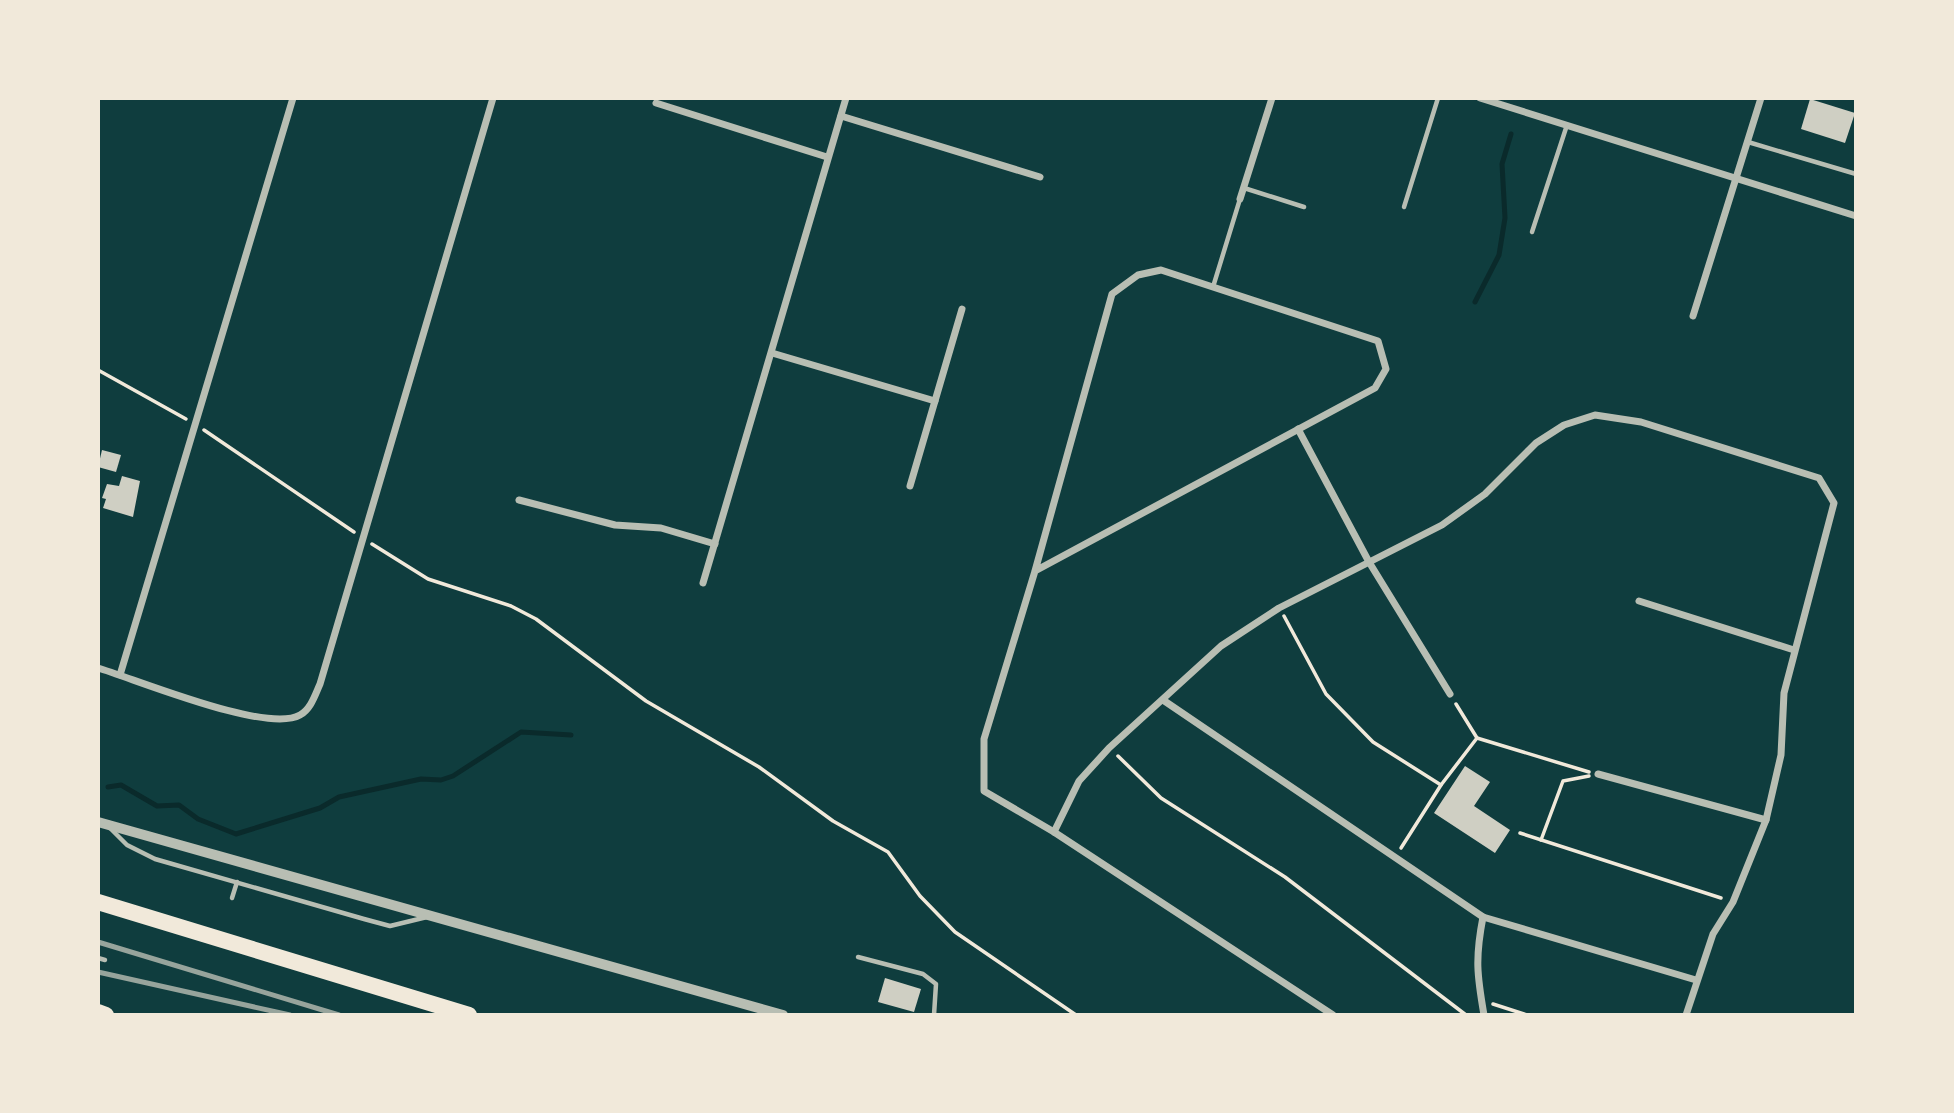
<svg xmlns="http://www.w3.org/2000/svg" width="1954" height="1113" viewBox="0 0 1954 1113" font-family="'Work Sans',sans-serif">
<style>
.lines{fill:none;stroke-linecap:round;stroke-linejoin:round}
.stream{stroke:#0a2a2b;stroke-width:5}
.building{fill:#cfcfc3}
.path{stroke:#f1e9da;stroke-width:3.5}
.service{stroke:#b8beb3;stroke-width:4.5}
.minor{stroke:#b8beb3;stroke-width:7}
.tertiary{stroke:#b8beb3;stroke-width:10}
.motorway{stroke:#f1e9da;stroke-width:16}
.rail{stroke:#97a49c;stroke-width:5}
</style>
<rect width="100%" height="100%" fill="#0f3d3e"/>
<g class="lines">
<g class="stream">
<polyline points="1475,302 1499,255 1505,218 1502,164 1511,134"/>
<polyline points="108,787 121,785 157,806 179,805 198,819 236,834 320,808 339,797 421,779 441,780 453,776 521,732 571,735"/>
</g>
</g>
<g class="building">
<polygon points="1810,99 1855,113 1845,143 1801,129"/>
<polygon points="102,450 121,455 116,472 98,467"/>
<polygon points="122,476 140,481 133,517 103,508 106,499 102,498 107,484 119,486"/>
<polygon points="1465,766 1490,782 1474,806 1510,830 1495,853 1434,813"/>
<polygon points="885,978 921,989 914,1012 878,1002"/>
</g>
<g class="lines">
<g class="path">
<polyline points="98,370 186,419"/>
<polyline points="204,430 354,532"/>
<polyline points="372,544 428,579 511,606 536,619 646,701 759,767 833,821 888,852 920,896 955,932 1076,1015"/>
<polyline points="1284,616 1326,694 1373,742 1441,785 1477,738"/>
<polyline points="1456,704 1477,738 1589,772"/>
<polyline points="1118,756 1161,798 1285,877 1466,1015"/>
<polyline points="1520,833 1721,898"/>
<polyline points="1541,840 1563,781 1589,776"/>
<polyline points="1401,848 1441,785"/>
<polyline points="1493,1004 1527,1015"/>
</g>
<g class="service">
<polyline points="1748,142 1856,174"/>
<polyline points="1244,188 1304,207"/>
<polyline points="1404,207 1438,98"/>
<polyline points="1532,232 1567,125"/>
<polyline points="1213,287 1240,199"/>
<polyline points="110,828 127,845 155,859 364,919 390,926 427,917"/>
<polyline points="232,898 237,882"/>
<polyline points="858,957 923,974 936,984 934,1015"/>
<polyline points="98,958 105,960"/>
</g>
<g class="minor">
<polyline points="1480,98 1856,216"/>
<polyline points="656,103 827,157"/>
<polyline points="841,116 1040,177"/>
<polyline points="1240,199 1272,98"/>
<polyline points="1693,316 1761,98"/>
<polyline points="772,353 935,401"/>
<polyline points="1298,429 1369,562 1450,694"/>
<polyline points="910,486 962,309"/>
<polyline points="519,500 615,525 661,528 715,544"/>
<polyline points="1035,571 1375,388 1386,369 1378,341 1161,270 1138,275 1112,294 1035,571 984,739 984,791 1054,832 1333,1015"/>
<polyline points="703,583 846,98"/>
<polyline points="1639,601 1794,650"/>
<path d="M98 668C138 680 267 734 300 715 311 709 315 695 320 684L493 98"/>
<polyline points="120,675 293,98"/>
<polyline points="1163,700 1483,917 1696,980"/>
<polyline points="1598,774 1766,820"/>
<polyline points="1054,832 1079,781 1109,748 1221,646 1279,608 1442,525 1485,494 1536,443 1564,425 1595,415 1641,422 1819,478 1834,503 1784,693 1781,755 1766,820 1733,902 1713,934 1686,1015"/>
<path d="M1483 917C1475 958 1477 975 1484 1015"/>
</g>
<polyline class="tertiary" points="98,822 783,1015"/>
<g class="motorway">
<polyline points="98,902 469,1015"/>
<polyline points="98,1012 106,1015"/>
</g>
<g class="rail">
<polyline points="98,942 339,1015"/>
<polyline points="98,972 290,1015"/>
</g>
</g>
<rect width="1954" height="1113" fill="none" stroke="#f1e9da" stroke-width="200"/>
</svg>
